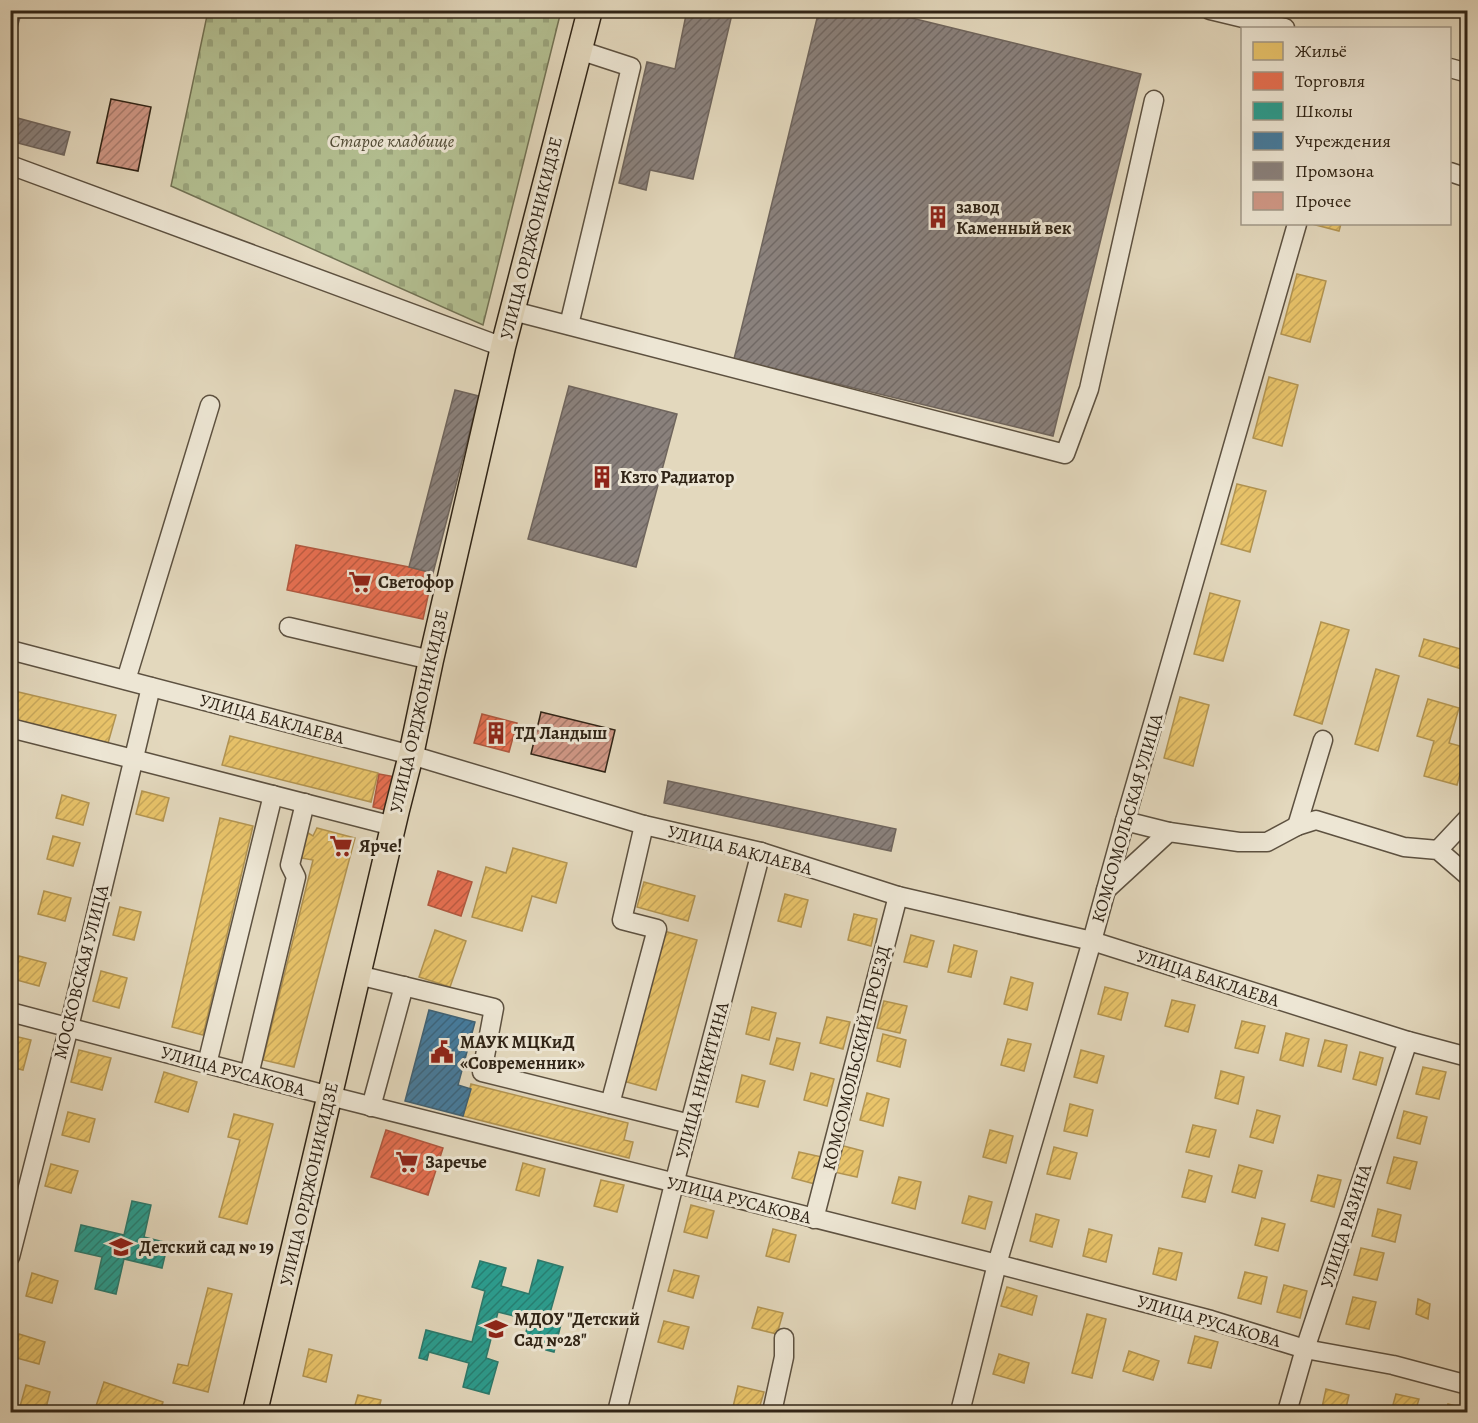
<svg xmlns="http://www.w3.org/2000/svg" width="1478" height="1423" viewBox="0 0 1478 1423" font-family="Alegreya,serif">
<style>
.cemetery{fill:url(#cemetery-stones);stroke:#727254;stroke-width:1.5}
.homes{fill:url(#homes-hatch);stroke:#b29451;stroke-width:1.5}
.shops{fill:url(#shops-hatch);stroke:#b0583f;stroke-width:1.5}
.schools{fill:url(#schools-hatch);stroke:#2c796b;stroke-width:1.5}
.public{fill:url(#public-hatch);stroke:#3f6174;stroke-width:1.5}
.industry{fill:url(#industry-hatch);stroke:#6f655d;stroke-width:1.5}
.building{fill:url(#building-hatch);stroke:#302416;stroke-width:1.5}
.lines{fill:none;stroke-linecap:round;stroke-linejoin:round}
.minor-casing{stroke:#5d5140;stroke-width:21}
.major-casing{stroke:#302416;stroke-width:27}
.minor{stroke:#ede6d4;stroke-width:18}
.major{stroke:#e3d8bd;stroke-width:24}
.labels{text-anchor:middle;stroke-width:6;stroke-linejoin:round;paint-order:stroke}
.park-label{font-size:18px;font-style:italic;fill:#514b35;stroke:#ede6d4}
.poi-label{font-size:18px;font-weight:bold;fill:#302416;stroke:#ede6d4;text-anchor:start}
.street-label{font-size:18px;fill:#302416;stroke:#ede6d4}
</style>
<defs>
<pattern id="cemetery-stones" width="16" height="16" patternUnits="userSpaceOnUse" patternTransform="scale(1.5)"><rect width="16" height="16" fill="#b3bf91"/><path d="M2 7V4a2 2 0 0 1 4 0v3zM10 15v-3a2 2 0 0 1 4 0v3z" fill="#9aa47c"/></pattern>
<pattern id="homes-hatch" width="6" height="6" patternUnits="userSpaceOnUse" patternTransform="scale(1.5)"><rect width="6" height="6" fill="#e9c46a"/><path d="M-1 1l2-2M0 6l6-6M5 7l2-2" fill="none" stroke="#c8a85b"/></pattern>
<pattern id="shops-hatch" width="6" height="6" patternUnits="userSpaceOnUse" patternTransform="scale(1.5)"><rect width="6" height="6" fill="#e76f51"/><path d="M-1 1l2-2M0 6l6-6M5 7l2-2" fill="none" stroke="#bc5b42"/></pattern>
<pattern id="schools-hatch" width="6" height="6" patternUnits="userSpaceOnUse" patternTransform="scale(1.5)"><rect width="6" height="6" fill="#2a9d8f"/><path d="M-1 1l2-2M0 6l6-6M5 7l2-2" fill="none" stroke="#248074"/></pattern>
<pattern id="public-hatch" width="6" height="6" patternUnits="userSpaceOnUse" patternTransform="scale(1.5)"><rect width="6" height="6" fill="#457b9d"/><path d="M-1 1l2-2M0 6l6-6M5 7l2-2" fill="none" stroke="#3a657f"/></pattern>
<pattern id="industry-hatch" width="6" height="6" patternUnits="userSpaceOnUse" patternTransform="scale(1.5)"><rect width="6" height="6" fill="#8a817c"/><path d="M-1 1l2-2M0 6l6-6M5 7l2-2" fill="none" stroke="#716965"/></pattern>
<pattern id="building-hatch" width="6" height="6" patternUnits="userSpaceOnUse" patternTransform="scale(1.5)"><rect width="6" height="6" fill="#cf9785"/><path d="M-1 1l2-2M0 6l6-6M5 7l2-2" fill="none" stroke="#a87b6c"/></pattern>
</defs>
<rect width="100%" height="100%" fill="#e3d8bd"/>
<filter id="stains"><feTurbulence type="fractalNoise" baseFrequency=".00333" numOctaves="4"/><feColorMatrix values="0 0 0 0 .2 0 0 0 0 .09 0 0 0 0 .02 0 0 0 .5 -.17"/></filter>
<radialGradient id="worn" r=".72"><stop offset=".6" stop-color="#630" stop-opacity="0"/><stop offset="1" stop-color="#630" stop-opacity=".3"/></radialGradient>
<polygon class="cemetery" points="208,11 561,11 483,325 171,186"/>
<g class="homes">
<polygon points="1312,224 1341,224 1339,231"/>
<polygon points="1297,274 1326,281 1310,342 1281,334"/>
<polygon points="1269,377 1298,385 1282,446 1253,438"/>
<polygon points="1237,484 1266,491 1250,552 1221,544"/>
<polygon points="1210,593 1240,601 1223,661 1194,654"/>
<polygon points="1321,622 1349,630 1322,724 1294,715"/>
<polygon points="1424,639 1468,651 1468,671 1419,656"/>
<polygon points="1376,669 1399,676 1378,751 1355,744"/>
<polygon points="10,690 116,715 108,743 10,720"/>
<polygon points="1180,697 1209,705 1193,766 1164,758"/>
<polygon points="1428,699 1459,708 1449,743 1467,748 1457,785 1424,776 1434,741 1417,736"/>
<polygon points="230,736 378,773 371,802 222,765"/>
<polygon points="142,791 169,798 163,821 136,814"/>
<polygon points="62,795 89,803 83,825 56,818"/>
<polygon points="220,818 253,826 203,1035 172,1027"/>
<polygon points="317,828 355,838 294,1067 263,1060 313,860 301,858 305,831 313,836"/>
<polygon points="53,836 80,843 73,866 47,859"/>
<polygon points="513,848 567,863 556,903 532,896 522,931 472,917 486,867 506,873"/>
<polygon points="644,882 695,896 688,921 637,907"/>
<polygon points="44,891 71,898 65,921 38,914"/>
<polygon points="785,894 808,900 801,927 778,921"/>
<polygon points="120,907 141,912 134,940 113,935"/>
<polygon points="854,914 877,919 871,946 848,940"/>
<polygon points="435,930 466,941 450,987 419,977"/>
<polygon points="664,931 697,940 656,1090 623,1081"/>
<polygon points="911,935 934,941 927,967 904,962"/>
<polygon points="954,945 977,951 971,977 948,972"/>
<polygon points="19,956 46,963 39,986 13,979"/>
<polygon points="101,971 127,978 119,1008 93,1001"/>
<polygon points="1011,977 1033,983 1027,1010 1004,1004"/>
<polygon points="1105,987 1128,993 1121,1020 1098,1014"/>
<polygon points="1172,1000 1195,1005 1188,1032 1165,1026"/>
<polygon points="884,1001 907,1006 900,1033 877,1028"/>
<polygon points="752,1007 776,1013 769,1040 746,1034"/>
<polygon points="827,1017 850,1022 843,1049 820,1043"/>
<polygon points="1242,1021 1265,1026 1258,1053 1235,1048"/>
<polygon points="1286,1033 1309,1039 1303,1066 1280,1060"/>
<polygon points="883,1034 906,1040 900,1067 877,1061"/>
<polygon points="10,1035 31,1040 23,1070 10,1067"/>
<polygon points="777,1038 800,1043 793,1070 770,1064"/>
<polygon points="1008,1039 1031,1044 1024,1071 1001,1065"/>
<polygon points="1325,1040 1347,1045 1341,1072 1318,1066"/>
<polygon points="79,1050 111,1058 102,1090 71,1082"/>
<polygon points="1081,1050 1104,1056 1097,1083 1074,1077"/>
<polygon points="1360,1052 1383,1058 1376,1085 1353,1079"/>
<polygon points="1423,1067 1446,1072 1439,1099 1416,1094"/>
<polygon points="1221,1071 1244,1077 1238,1104 1215,1098"/>
<polygon points="164,1072 197,1082 188,1112 155,1102"/>
<polygon points="811,1073 834,1079 827,1106 804,1100"/>
<polygon points="742,1075 765,1081 758,1107 736,1102"/>
<polygon points="471,1084 628,1123 624,1140 633,1142 629,1158 463,1116"/>
<polygon points="867,1093 889,1099 883,1126 860,1120"/>
<polygon points="1070,1104 1093,1110 1087,1136 1064,1131"/>
<polygon points="1257,1110 1280,1116 1273,1143 1250,1137"/>
<polygon points="1404,1111 1427,1117 1420,1144 1397,1138"/>
<polygon points="68,1112 95,1119 89,1142 62,1135"/>
<polygon points="234,1114 273,1124 247,1224 219,1217 240,1140 228,1137"/>
<polygon points="1193,1125 1216,1130 1209,1157 1186,1152"/>
<polygon points="990,1130 1013,1136 1006,1163 983,1157"/>
<polygon points="840,1145 863,1151 857,1177 834,1172"/>
<polygon points="1054,1147 1077,1153 1070,1179 1047,1174"/>
<polygon points="799,1152 822,1157 815,1184 792,1178"/>
<polygon points="1394,1157 1417,1162 1410,1189 1387,1183"/>
<polygon points="523,1163 545,1169 539,1196 516,1190"/>
<polygon points="51,1164 78,1171 71,1193 45,1186"/>
<polygon points="1239,1165 1262,1171 1255,1198 1232,1192"/>
<polygon points="1189,1170 1212,1176 1205,1202 1182,1197"/>
<polygon points="1318,1175 1341,1180 1334,1207 1311,1201"/>
<polygon points="899,1177 921,1182 915,1209 892,1203"/>
<polygon points="601,1180 624,1185 617,1212 594,1206"/>
<polygon points="969,1196 992,1202 985,1229 962,1223"/>
<polygon points="691,1205 714,1211 707,1238 684,1232"/>
<polygon points="1378,1209 1401,1215 1395,1242 1372,1236"/>
<polygon points="1036,1214 1059,1220 1052,1247 1030,1241"/>
<polygon points="1262,1218 1285,1224 1278,1251 1255,1245"/>
<polygon points="773,1229 796,1235 789,1262 766,1256"/>
<polygon points="1089,1229 1112,1235 1106,1262 1083,1256"/>
<polygon points="1159,1248 1182,1253 1176,1280 1153,1274"/>
<polygon points="1361,1248 1384,1253 1377,1280 1354,1275"/>
<polygon points="674,1270 699,1276 693,1298 668,1291"/>
<polygon points="1245,1272 1267,1277 1261,1304 1238,1298"/>
<polygon points="32,1273 58,1281 52,1303 26,1296"/>
<polygon points="1284,1285 1307,1291 1300,1318 1277,1312"/>
<polygon points="1007,1287 1037,1296 1032,1315 1001,1306"/>
<polygon points="208,1288 232,1294 208,1392 173,1383 178,1364 188,1366"/>
<polygon points="1353,1297 1376,1302 1369,1329 1346,1324"/>
<polygon points="1418,1299 1430,1304 1428,1319 1416,1314"/>
<polygon points="758,1307 783,1313 777,1334 752,1328"/>
<polygon points="1087,1314 1106,1319 1092,1378 1072,1373"/>
<polygon points="664,1321 689,1327 683,1349 658,1342"/>
<polygon points="19,1334 45,1342 39,1364 13,1357"/>
<polygon points="1195,1336 1218,1342 1211,1368 1188,1363"/>
<polygon points="309,1349 332,1355 326,1382 303,1376"/>
<polygon points="1129,1351 1159,1361 1153,1380 1123,1371"/>
<polygon points="999,1354 1029,1363 1024,1383 993,1374"/>
<polygon points="104,1382 163,1402 160,1412 94,1412"/>
<polygon points="26,1385 50,1392 45,1412 27,1412 19,1410"/>
<polygon points="738,1386 764,1392 758,1412 733,1407"/>
<polygon points="1326,1389 1349,1395 1345,1412 1321,1412"/>
<polygon points="1396,1394 1419,1399 1415,1412 1391,1412"/>
<polygon points="358,1395 381,1400 378,1412 353,1412"/>
<polygon points="1448,1404 1468,1409 1468,1412 1446,1412"/>
</g>
<g class="shops">
<polygon points="296,545 409,567 433,573 423,619 287,590"/>
<polygon points="482,714 517,723 509,752 474,743"/>
<polygon points="379,774 396,777 389,811 373,807"/>
<polygon points="438,871 472,882 461,916 428,905"/>
<polygon points="386,1130 443,1148 428,1195 371,1177"/>
</g>
<g class="schools">
<polygon points="132,1201 151,1205 144,1237 168,1243 162,1268 124,1259 116,1294 95,1289 102,1257 75,1251 81,1225 124,1235"/>
<polygon points="538,1260 563,1267 550,1313 563,1316 554,1352 523,1344 529,1320 498,1312 486,1358 498,1362 489,1394 463,1387 469,1363 429,1352 427,1360 419,1358 426,1330 472,1342 485,1291 472,1287 480,1261 506,1268 501,1286 529,1294"/>
</g>
<polygon class="public" points="429,1010 475,1022 458,1085 471,1089 463,1116 405,1101"/>
<g class="industry">
<polygon points="10,10 22,10 10,53"/>
<polygon points="687,10 733,10 693,179 650,170 646,190 619,183 647,62 675,69"/>
<polygon points="819,10 879,10 1141,74 1053,436 734,359"/>
<polygon points="10,116 70,132 64,155 10,141"/>
<polygon points="569,386 677,414 636,567 528,539"/>
<polygon points="455,390 479,396 433,573 409,567"/>
<polygon points="668,781 896,829 891,851 664,803"/>
</g>
<g class="building">
<polygon points="111,99 151,107 138,171 97,163"/>
<polygon points="541,712 615,730 605,772 531,754"/>
</g>
<g class="lines">
<g class="minor-casing">
<g id="minor">
<polyline points="1210,10 1285,28"/>
<polyline points="1450,68 1468,73"/>
<polyline points="10,165 503,347"/>
<polyline points="1450,172 1468,178"/>
<polyline points="513,311 1065,454 1089,389 1154,100"/>
<polyline points="569,325 631,67 579,50"/>
<polyline points="289,627 431,660"/>
<polyline points="10,650 411,755 644,825 761,852 898,896 1092,941 1408,1041 1468,1057"/>
<polyline points="126,680 210,405"/>
<polyline points="10,728 133,759 393,826"/>
<polyline points="1125,821 1169,832"/>
<polyline points="1297,826 1323,740"/>
<polyline points="1438,850 1468,818"/>
<polyline points="1106,890 1169,832 1239,842 1267,842 1297,826 1316,820 1404,847 1438,850 1468,876"/>
<polyline points="358,975 494,1008 482,1072 690,1124"/>
<polyline points="10,1012 330,1096 997,1264 1211,1320 1305,1349 1393,1365 1468,1385"/>
<polyline points="207,1064 273,795"/>
<polyline points="249,1075 296,877 290,865 305,803"/>
<polyline points="610,1104 657,929 622,920 644,825"/>
<polyline points="371,1107 404,986"/>
<polyline points="814,1219 898,896"/>
<polyline points="10,1257 69,1027 151,687"/>
<polyline points="617,1412 674,1184 761,852"/>
<polyline points="772,1412 784,1357 784,1338"/>
<polyline points="960,1412 997,1264 1092,941 1125,821 1297,224"/>
<polyline points="1287,1412 1305,1349 1408,1041"/>
</g>
</g>
<g class="major-casing">
<polyline id="major" points="255,1412 397,810 411,755 431,660 503,347 590,10"/>
</g>
<use href="#minor" class="minor"/>
<use href="#major" class="major"/>
</g>
<defs>
<g id="building-bare" transform="scale(1.8)"><path d="M-4-6H4V6H1V3H-1V6H-4ZM-2.5-4.3h1.7v1.8h-1.7ZM.8-4.3h1.7v1.8H.8ZM-2.5-1h1.7V.8h-1.7ZM.8-1h1.7V.8H.8Z" fill="#8f2418" stroke="#ede6d4" stroke-width="2.5" paint-order="stroke"/></g>
<g id="supermarket-bare" transform="scale(1.8)"><path d="M-6-5.5h2.5l.6 2H6L4.5 2H-2.5L-4.4-4H-6ZM-1.5 3.2a1.3 1.3 0 1 0 .1 0ZM3 3.2a1.3 1.3 0 1 0 .1 0Z" fill="#8f2418" stroke="#ede6d4" stroke-width="2.5" paint-order="stroke"/></g>
<g id="civic-bare" transform="scale(1.8)"><path d="M-.6-6.5H3V-4.5H.6V-3L4-1V1h2V6H-6V1h2V-1L-.6-3ZM-1.2 2.5V6h2.4V2.5Z" fill="#8f2418" stroke="#ede6d4" stroke-width="2.5" paint-order="stroke"/></g>
<g id="school-bare" transform="scale(1.8)"><path d="M0-5L7-2L0 1L-7-2ZM-4 1L0 2.5L4 1V4Q0 6-4 4Z" fill="#8f2418" stroke="#ede6d4" stroke-width="2.5" paint-order="stroke"/></g>
</defs>
<g fill-rule="evenodd">
<use href="#building-bare" x="938" y="217"/>
<use href="#building-bare" x="602" y="477"/>
<use href="#supermarket-bare" x="360" y="582"/>
<use href="#building-bare" x="496" y="733"/>
<use href="#supermarket-bare" x="341" y="846"/>
<use href="#civic-bare" x="442" y="1052"/>
<use href="#supermarket-bare" x="407" y="1162"/>
<use href="#school-bare" x="121" y="1247"/>
<use href="#school-bare" x="496" y="1329"/>
</g>
<g class="labels">
<g class="park-label">
<text x="392" y="147">Старое кладбище</text>
</g>
<g class="poi-label">
<text x="956" y="213">завод<tspan x="956" dy="21">Каменный век</tspan></text>
<text x="620" y="483">Кзто Радиатор</text>
<text x="378" y="588">Светофор</text>
<text x="514" y="739">ТД Ландыш</text>
<text x="359" y="852">Ярче!</text>
<text x="460" y="1048">МАУК МЦКиД<tspan x="460" dy="21">«Современник»</tspan></text>
<text x="425" y="1168">Заречье</text>
<text x="139" y="1253">Детский сад № 19</text>
<text x="514" y="1325">МДОУ "Детский<tspan x="514" dy="21">Сад №28"</tspan></text>
</g>
<g class="street-label">
<text transform="translate(531 238) rotate(-76)" y="6">УЛИЦА ОРДЖОНИКИДЗЕ</text>
<text transform="translate(419 711) rotate(-77)" y="6">УЛИЦА ОРДЖОНИКИДЗЕ</text>
<text transform="translate(272 719) rotate(15)" y="6">УЛИЦА БАКЛАЕВА</text>
<text transform="translate(1127 818) rotate(-74)" y="6">КОМСОМОЛЬСКАЯ УЛИЦА</text>
<text transform="translate(740 850) rotate(15)" y="6">УЛИЦА БАКЛАЕВА</text>
<text transform="translate(81 972) rotate(-76)" y="6">МОСКОВСКАЯ УЛИЦА</text>
<text transform="translate(1208 978) rotate(18)" y="6">УЛИЦА БАКЛАЕВА</text>
<text transform="translate(856 1058) rotate(-76)" y="6">КОМСОМОЛЬСКИЙ ПРОЕЗД</text>
<text transform="translate(233 1071) rotate(15)" y="6">УЛИЦА РУСАКОВА</text>
<text transform="translate(702 1080) rotate(-75)" y="6">УЛИЦА НИКИТИНА</text>
<text transform="translate(309 1184) rotate(-77)" y="6">УЛИЦА ОРДЖОНИКИДЗЕ</text>
<text transform="translate(739 1200) rotate(14)" y="6">УЛИЦА РУСАКОВА</text>
<text transform="translate(1346 1226) rotate(-72)" y="6">УЛИЦА РАЗИНА</text>
<text transform="translate(1209 1321) rotate(16)" y="6">УЛИЦА РУСАКОВА</text>
</g>
</g>
<rect width="1478" height="1423" fill="none" stroke="#e3d8bd" stroke-width="36"/>
<rect x="12" y="12" width="1454" height="1399" fill="none" stroke="#302416" stroke-width="3"/>
<rect x="18" y="18" width="1442" height="1387" fill="none" stroke="#302416" stroke-width="1.5"/>
<rect x="1241" y="27" width="210" height="198" fill="#ede6d4" stroke="#a19888" stroke-width="1.5"/>
<rect x="1253" y="42" width="30" height="18" fill="#e9c46a" stroke="#a19888" stroke-width="1.5"/>
<text x="1295" y="57" font-size="18" fill="#302416">Жильё</text>
<rect x="1253" y="72" width="30" height="18" fill="#e76f51" stroke="#a19888" stroke-width="1.5"/>
<text x="1295" y="87" font-size="18" fill="#302416">Торговля</text>
<rect x="1253" y="102" width="30" height="18" fill="#2a9d8f" stroke="#a19888" stroke-width="1.5"/>
<text x="1295" y="117" font-size="18" fill="#302416">Школы</text>
<rect x="1253" y="132" width="30" height="18" fill="#457b9d" stroke="#a19888" stroke-width="1.5"/>
<text x="1295" y="147" font-size="18" fill="#302416">Учреждения</text>
<rect x="1253" y="162" width="30" height="18" fill="#8a817c" stroke="#a19888" stroke-width="1.5"/>
<text x="1295" y="177" font-size="18" fill="#302416">Промзона</text>
<rect x="1253" y="192" width="30" height="18" fill="#cf9785" stroke="#a19888" stroke-width="1.5"/>
<text x="1295" y="207" font-size="18" fill="#302416">Прочее</text>
<rect width="100%" height="100%" filter="url(#stains)"/>
<rect width="100%" height="100%" fill="url(#worn)"/>
</svg>
